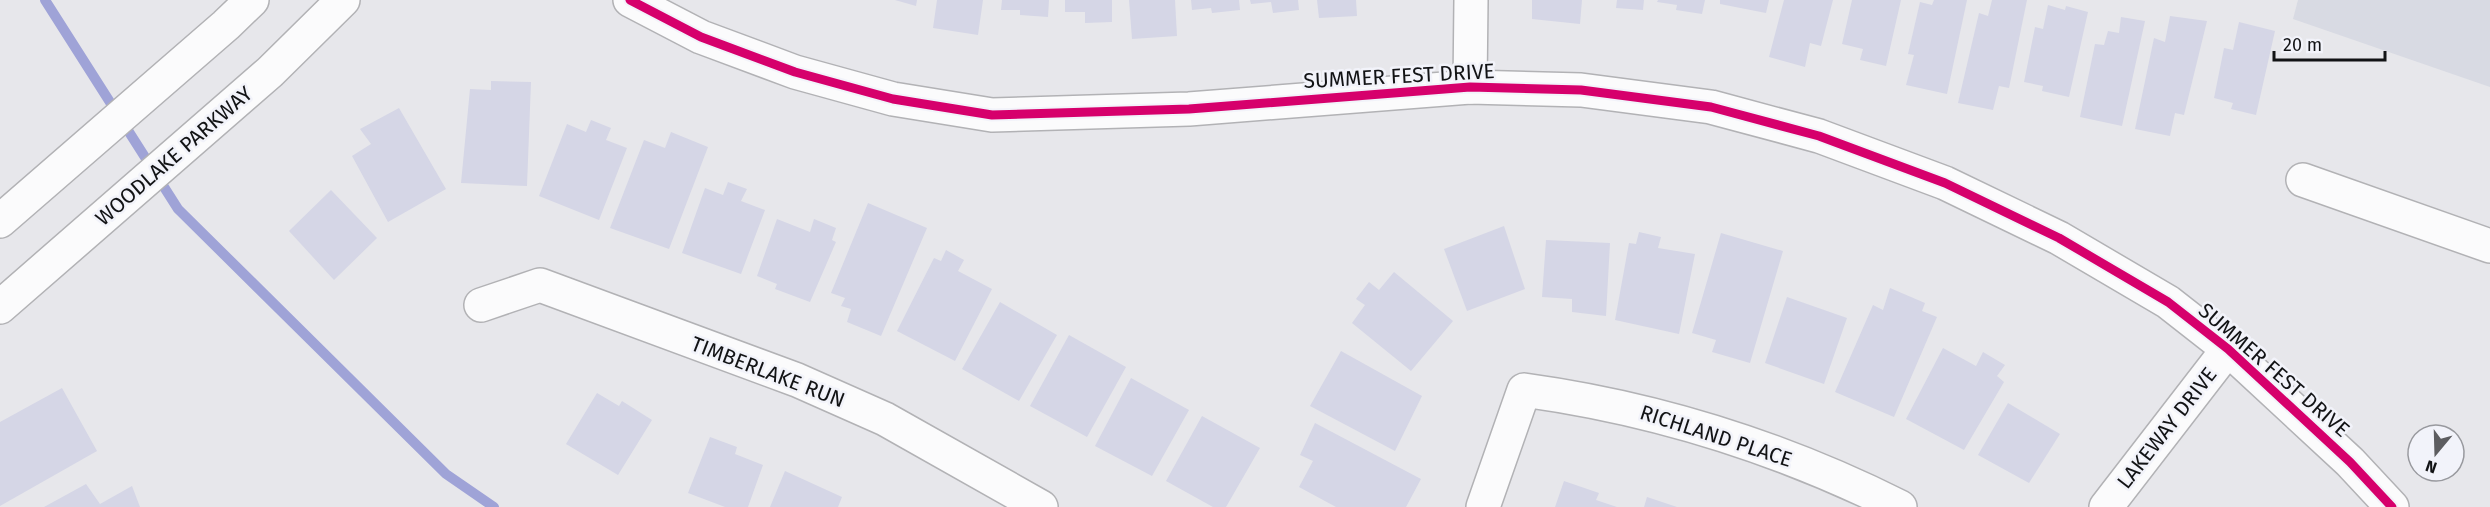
<svg xmlns="http://www.w3.org/2000/svg" width="2490" height="507" viewBox="0 0 2490 507" font-family="'Fira Sans',sans-serif">
<style>
.built{fill:#d8dae3}
.lines{fill:none;stroke-linecap:round;stroke-linejoin:round}
.stream{stroke:#9fa3d7;stroke-width:10}
.building{fill:#d5d6e6}
.minor-casing{stroke:#b2b2b5;stroke-width:36}
.tertiary-casing{stroke:#b2b2b5;stroke-width:36}
.minor{stroke:#fbfbfc;stroke-width:33}
.tertiary{stroke:#fbfbfc;stroke-width:33}
.cycleway-casing{stroke:#f2f3fa;stroke-width:13}
.cycleway{stroke:#d6006c;stroke-width:9}
.labels{text-anchor:middle;stroke-width:5;stroke-linejoin:round;paint-order:stroke}
.street-label{font-size:21px;fill:#121315;stroke:#f2f3fa}
</style>
<rect width="100%" height="100%" fill="#e7e7eb"/>
<polygon class="built" points="2298,0 2490,0 2490,87 2293,19"/>
<g class="lines">
<polyline class="stream" points="45,0 178,209 446,474 494,507"/>
</g>
<g class="building">
<polygon points="895,0 917,0 916,6"/>
<polygon points="937,0 983,0 978,35 933,28"/>
<polygon points="1002,0 1049,0 1048,17 1020,15 1020,10 1001,10"/>
<polygon points="1065,0 1112,0 1112,22 1085,23 1085,12 1065,12"/>
<polygon points="1129,0 1175,0 1177,36 1132,39"/>
<polygon points="1191,0 1239,0 1240,10 1212,13 1211,8 1192,10"/>
<polygon points="1250,0 1298,0 1299,10 1273,13 1271,2 1251,4"/>
<polygon points="1317,0 1356,0 1357,16 1319,18"/>
<polygon points="1532,0 1582,0 1580,24 1532,19"/>
<polygon points="1617,0 1644,0 1643,10 1616,8"/>
<polygon points="1658,0 1705,0 1702,14 1676,10 1677,5 1657,2"/>
<polygon points="1720,0 1769,0 1766,13 1720,4"/>
<polygon points="1784,0 1833,0 1821,46 1810,43 1805,67 1769,57"/>
<polygon points="1852,0 1901,0 1886,66 1860,60 1863,49 1842,44"/>
<polygon points="1934,0 1967,0 1947,94 1906,85 1914,55 1908,54 1920,2 1932,5"/>
<polygon points="1992,0 2027,0 2009,88 1999,86 1993,110 1958,103 1979,13 1988,16"/>
<polygon points="2048,5 2065,10 2066,6 2088,12 2069,97 2042,91 2043,86 2024,82 2035,27 2043,29"/>
<polygon points="2170,16 2207,21 2184,115 2175,113 2170,136 2135,129 2154,38 2165,42"/>
<polygon points="2121,17 2145,21 2122,126 2080,117 2095,44 2104,45 2108,31 2119,33"/>
<polygon points="2239,22 2275,31 2256,115 2231,109 2233,103 2214,98 2224,48 2233,50"/>
<polygon points="491,81 531,82 527,186 461,183 470,89 491,90"/>
<polygon points="399,108 446,189 388,222 352,156 371,144 360,129"/>
<polygon points="591,120 611,128 606,140 627,148 599,220 539,196 567,124 586,132"/>
<polygon points="671,132 708,147 669,249 610,228 644,140 665,148"/>
<polygon points="728,182 747,189 741,201 765,210 741,274 682,253 705,188 723,195"/>
<polygon points="331,190 377,238 334,280 289,231"/>
<polygon points="868,203 927,228 881,336 847,322 851,309 841,306 845,298 831,293"/>
<polygon points="777,219 810,232 814,219 836,228 832,240 836,242 810,302 775,289 777,284 757,276"/>
<polygon points="1504,226 1525,289 1467,311 1444,249"/>
<polygon points="1639,232 1661,237 1658,248 1695,254 1679,334 1615,320 1629,243 1636,244"/>
<polygon points="1721,233 1783,251 1750,363 1712,352 1716,340 1692,333"/>
<polygon points="1546,240 1610,243 1606,316 1572,312 1572,299 1542,297"/>
<polygon points="946,250 964,260 958,271 992,289 955,361 897,331 934,258 941,261"/>
<polygon points="1394,272 1453,321 1411,371 1352,323 1365,305 1356,299 1369,282 1379,290"/>
<polygon points="1890,288 1925,303 1922,311 1937,317 1894,417 1835,392 1873,305 1883,310"/>
<polygon points="1787,297 1847,318 1824,384 1765,363"/>
<polygon points="1000,302 1057,335 1019,401 962,369"/>
<polygon points="1069,335 1126,367 1087,437 1030,406"/>
<polygon points="1943,348 1976,366 1983,352 2005,365 1997,376 2004,382 1964,450 1906,419"/>
<polygon points="1341,351 1422,396 1395,451 1310,406"/>
<polygon points="1131,378 1189,410 1152,476 1095,446"/>
<polygon points="62,388 97,451 0,506 0,422"/>
<polygon points="597,393 619,406 622,401 652,420 618,475 566,444"/>
<polygon points="2008,403 2060,434 2029,483 1978,455"/>
<polygon points="1202,416 1260,448 1226,507 1213,507 1166,481"/>
<polygon points="1315,423 1421,479 1406,507 1336,507 1299,487 1313,461 1300,455"/>
<polygon points="710,437 737,447 735,454 763,465 748,507 725,507 688,493"/>
<polygon points="785,471 842,497 838,507 770,507"/>
<polygon points="1564,481 1599,493 1596,500 1617,507 1555,507"/>
<polygon points="86,484 100,504 132,486 140,507 44,507"/>
<polygon points="1647,497 1677,507 1644,507"/>
</g>
<g class="lines">
<g class="minor-casing">
<g id="minor">
<polyline points="1470,87 1471,0"/>
<polyline points="2303,180 2490,246"/>
<polyline points="481,305 540,285 797,380 885,419 1041,507"/>
<path d="M1483 507 1524 390C1655 408 1782 448 1900 507"/>
<polyline points="2106,507 2228,349"/>
</g>
</g>
<g class="tertiary-casing">
<g id="tertiary">
<polyline points="630,0 701,37 795,72 893,99 992,115 1189,109 1470,87 1581,90 1711,107 1819,136 1945,183 2059,238 2168,302 2228,349 2350,462 2392,507"/>
<polyline points="0,221 226,25 252,0"/>
<polyline points="0,307 270,72 343,0"/>
</g>
</g>
<use href="#minor" class="minor"/>
<use href="#tertiary" class="tertiary"/>
<g class="cycleway-casing">
<polyline id="cycleway" points="630,0 701,37 795,72 893,99 992,115 1189,109 1470,87 1581,90 1711,107 1819,136 1945,183 2059,238 2168,302 2228,349 2350,462 2392,507"/>
</g>
<use href="#cycleway" class="cycleway"/>
</g>
<g class="labels">
<g class="street-label">
<text transform="translate(1399 76) rotate(-3)" y="7">SUMMER FEST DRIVE</text>
<text transform="translate(174 156) rotate(-41)" y="7">WOODLAKE PARKWAY</text>
<text transform="translate(2274 370) rotate(41)" y="7">SUMMER FEST DRIVE</text>
<text transform="translate(768 372) rotate(21)" y="7">TIMBERLAKE RUN</text>
<text transform="translate(2167 428) rotate(-52)" y="7">LAKEWAY DRIVE</text>
<text transform="translate(1716 436) rotate(18)" y="7">RICHLAND PLACE</text>
</g>
</g>
<g transform="translate(2436 453) rotate(199)"><circle r="28" fill="#f2f3fa" stroke="#98999e" stroke-width="1.5"/>
<path d="M0-4.5L10 22L0 15L-10 22Z" fill="#5d5d60"/>
<text y="-9" font-size="16" font-weight="bold" text-anchor="middle" fill="#121315">N</text>
</g>
<path d="M2274 51v9h111v-9" fill="none" stroke="#121315" stroke-width="3"/>
<text x="2283" y="51" font-size="18" fill="#121315" stroke="#f2f3fa" stroke-width="4.5" paint-order="stroke">20 m</text>
</svg>
